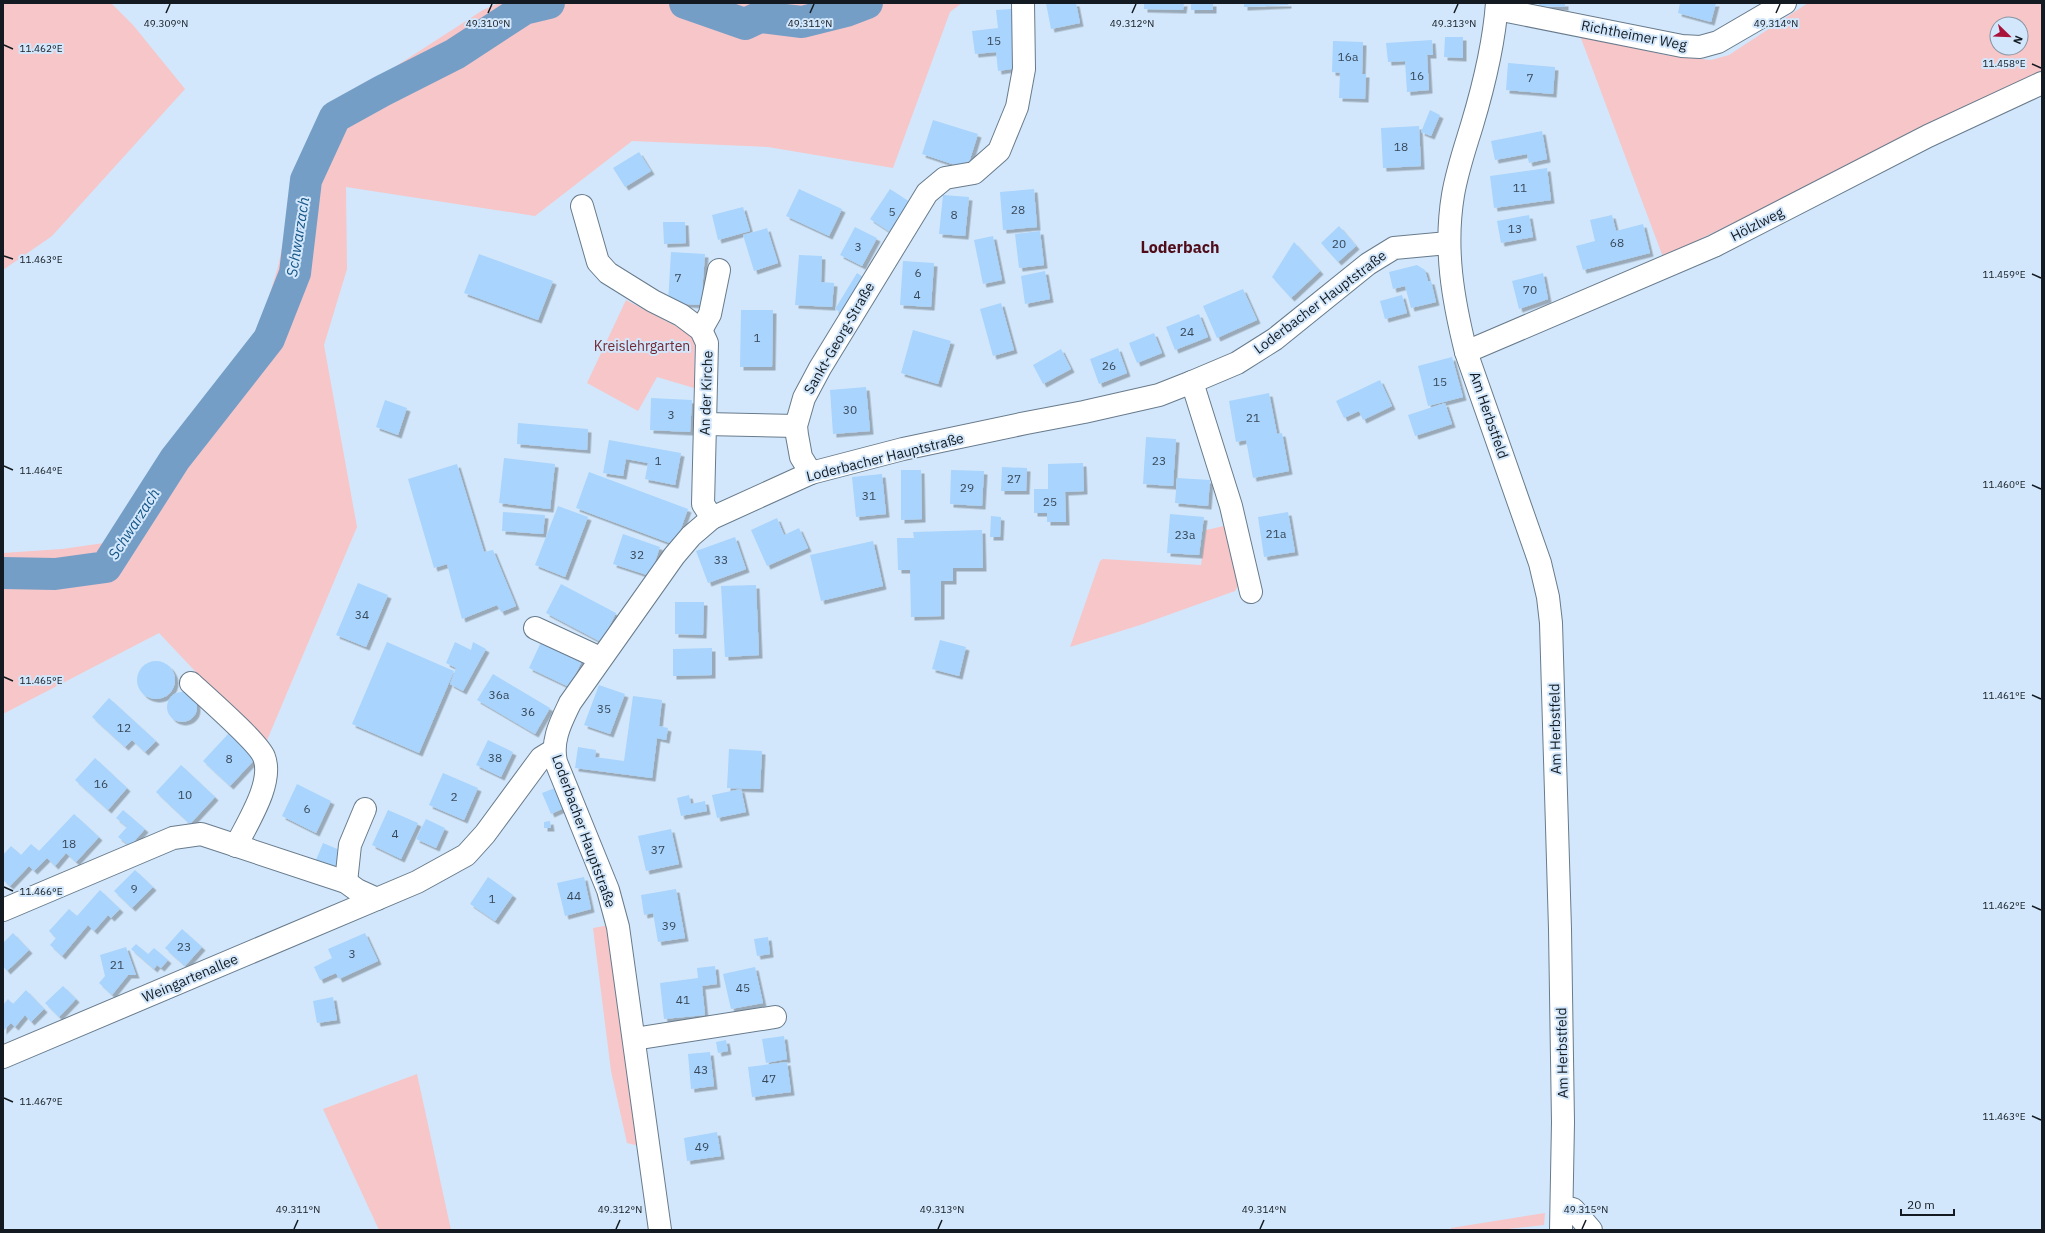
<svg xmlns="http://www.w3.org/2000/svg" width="2045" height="1233" viewBox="0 0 2045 1233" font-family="'IBM Plex Sans',sans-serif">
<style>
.green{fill:#f7c6c8;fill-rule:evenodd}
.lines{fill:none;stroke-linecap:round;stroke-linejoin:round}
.river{stroke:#759ec6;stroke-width:32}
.building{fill:#a9d4fd;filter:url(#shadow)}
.minor-casing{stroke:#687b8c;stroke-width:24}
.minor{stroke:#fff;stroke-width:22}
.ticks{fill:none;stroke:#131a21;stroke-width:1.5}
.labels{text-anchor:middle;stroke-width:4;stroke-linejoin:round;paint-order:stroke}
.number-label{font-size:12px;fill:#384858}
.street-label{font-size:14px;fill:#131a21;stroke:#d2e7fb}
.park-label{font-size:14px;fill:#722933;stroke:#d2e7fb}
.water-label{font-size:15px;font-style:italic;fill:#145486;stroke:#d2e7fb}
.quarter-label{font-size:16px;font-weight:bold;fill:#510c1a;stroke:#d2e7fb}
.ticks-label{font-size:10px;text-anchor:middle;fill:#131a21;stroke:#d2e7fb;stroke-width:4;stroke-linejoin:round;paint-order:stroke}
</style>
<defs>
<filter id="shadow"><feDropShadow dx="3.5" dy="3.5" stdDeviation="0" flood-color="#0004"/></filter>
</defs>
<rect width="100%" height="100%" fill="#d2e7fb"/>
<g class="green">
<polygon points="3,3 111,3 133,25 185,89 52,236 3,270"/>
<polygon points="499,3 962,3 950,12 893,168 768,147 632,141 535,216 346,187 347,269 324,345 357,527 265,745 159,633 3,714 3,553 62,549 104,543 129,504 213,391 261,323 278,267 298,170 329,103 390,70 483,10"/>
<path d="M1808 3H2042V73L1663 257 1579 33 1665 55 1711 60 1729 55ZM1997 24H2021V48H1997Z"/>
<polygon points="626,300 695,336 694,388 657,377 638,411 587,383"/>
<polygon points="1224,526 1227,527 1240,582 1235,591 1140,625 1070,647 1100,561 1103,559 1201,565 1206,530"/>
<polygon points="610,925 639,1146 627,1143 611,1071 593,928"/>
<polygon points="417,1074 451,1230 379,1230 323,1109"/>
<polygon points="1545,1213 1544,1225 1498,1230 1451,1230 1451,1228"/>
</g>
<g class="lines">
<g class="river">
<polyline points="685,3 745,24 760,17 802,22 846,11 867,3"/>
<polyline points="3,573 55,574 106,567 175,459 269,339 295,273 306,180 335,117 382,91 455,54 524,9 549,3"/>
</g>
</g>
<g class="building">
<polygon points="1046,3 1076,3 1080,23 1051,29"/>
<polygon points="1144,3 1184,3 1183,10 1144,9"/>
<rect x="1191" y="3" width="22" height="7"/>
<polygon points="1244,3 1288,3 1288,5 1244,7"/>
<polygon points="1539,3 1565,3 1565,7 1539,6"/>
<polygon points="1680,3 1716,3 1711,22 1678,13"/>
<polygon points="1011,9 1018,68 998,71 996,52 975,54 972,31 998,28 996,10"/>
<polygon points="1445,37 1463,37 1463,58 1444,57"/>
<polygon points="1432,40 1433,55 1427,55 1429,90 1407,92 1405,61 1388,62 1386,43"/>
<polygon points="1333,41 1363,42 1362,74 1366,74 1365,99 1339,98 1340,73 1332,72"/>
<polygon points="1508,63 1555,67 1553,94 1506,90"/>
<polygon points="1430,110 1440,115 1431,136 1421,132"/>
<polygon points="933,120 978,134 967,169 922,154"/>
<polygon points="1419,126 1421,166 1383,168 1381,128"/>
<polygon points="1542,131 1547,159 1529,163 1527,154 1495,160 1491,141"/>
<polygon points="639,152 651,171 625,187 613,168"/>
<polygon points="1547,168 1551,200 1494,208 1490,176"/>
<polygon points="799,189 842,209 829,236 786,216"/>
<polygon points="890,189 913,204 893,234 870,219"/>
<polygon points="1034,189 1037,227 1003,230 1000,192"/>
<polygon points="943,195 969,197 965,236 939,234"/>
<polygon points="743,207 750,231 718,240 712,215"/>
<polygon points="1529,215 1533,237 1501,243 1497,221"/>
<polygon points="1612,215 1616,231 1643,224 1650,253 1583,270 1576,246 1595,241 1590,220"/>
<polygon points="663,222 685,222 686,243 664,244"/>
<polygon points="1339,226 1356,246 1338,262 1321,243"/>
<polygon points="855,227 877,238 862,266 840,255"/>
<polygon points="767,228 778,263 754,271 743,235"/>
<polygon points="1040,231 1044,265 1019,268 1015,234"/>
<polygon points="993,236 1002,280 983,284 974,240"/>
<polygon points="1294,242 1320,271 1291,298 1272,277"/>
<polygon points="671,252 705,254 701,305 668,303"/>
<polygon points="479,254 553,281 538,320 464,293"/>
<polygon points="799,255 822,256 821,282 834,283 832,307 795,305"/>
<polygon points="903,261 934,263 931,307 900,305"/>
<polygon points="1417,265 1425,270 1428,281 1431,281 1436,302 1411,308 1405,286 1393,289 1389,272"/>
<polygon points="1045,271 1050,299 1025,304 1021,276"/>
<polygon points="857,273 869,281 848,317 835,309"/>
<polygon points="1543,273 1548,299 1519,309 1512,281"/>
<polygon points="1243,289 1257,320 1217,338 1203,306"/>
<polygon points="1402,295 1407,313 1385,319 1380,301"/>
<polygon points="1001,303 1014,350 993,356 980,309"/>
<polygon points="741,310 773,310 772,367 740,367"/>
<polygon points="1199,314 1208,337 1175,350 1166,327"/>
<polygon points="913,330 951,341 938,384 901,373"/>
<polygon points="1154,333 1162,353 1137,363 1129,343"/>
<polygon points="1118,348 1127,373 1099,384 1090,359"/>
<polygon points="1061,349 1071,369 1043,384 1033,365"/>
<polygon points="1452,357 1463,397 1428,406 1418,366"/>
<polygon points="1380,380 1392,406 1363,420 1359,411 1344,418 1336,401"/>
<polygon points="866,387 870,431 833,434 830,390"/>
<polygon points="1269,393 1277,434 1282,433 1289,471 1253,478 1246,440 1236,442 1229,401"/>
<polygon points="651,398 692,400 690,432 650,430"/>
<polygon points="385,400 407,408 398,435 376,427"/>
<polygon points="1445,403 1452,424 1415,436 1408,415"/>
<polygon points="518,423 588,429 587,450 517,444"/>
<polygon points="1146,437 1176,439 1173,486 1143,484"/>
<polygon points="609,440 681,453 675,485 645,479 648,463 626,459 623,476 603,473"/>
<polygon points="504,458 555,464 550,509 499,503"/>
<polygon points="1083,463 1084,491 1065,492 1066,522 1047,522 1047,513 1034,513 1034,489 1048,489 1048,464"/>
<polygon points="457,464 484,552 493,550 516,606 501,612 497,605 462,619 447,564 434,568 408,479"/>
<polygon points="1002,467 1027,468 1026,491 1001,491"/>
<polygon points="901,470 921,470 922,519 901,520"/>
<polygon points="951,470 984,471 982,506 950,504"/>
<polygon points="589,472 688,509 675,545 576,508"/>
<polygon points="882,474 886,514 856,517 852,477"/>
<polygon points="1177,478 1210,480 1208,506 1175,503"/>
<polygon points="558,506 588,517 565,577 535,565"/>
<polygon points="503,512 545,515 543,534 502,531"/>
<polygon points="1288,512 1295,552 1264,557 1258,517"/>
<polygon points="1170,514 1204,517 1199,555 1167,553"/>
<polygon points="991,516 1001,517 1000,537 990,537"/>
<polygon points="777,518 784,535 799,528 808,548 767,566 751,530"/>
<polygon points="982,530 983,568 953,568 953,581 941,581 941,616 911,617 910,570 898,570 897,538 914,538 913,532"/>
<polygon points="623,534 660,547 650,576 613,564"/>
<polygon points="735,537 746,569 708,583 696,551"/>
<polygon points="873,541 883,586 821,601 810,555"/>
<polygon points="358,583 388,595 366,647 336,635"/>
<polygon points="561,584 616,613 601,642 546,613"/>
<polygon points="756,585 759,655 725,657 721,586"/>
<polygon points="675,602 704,602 703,635 675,634"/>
<polygon points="542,640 583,659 569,687 529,668"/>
<polygon points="940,640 966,647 959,676 932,669"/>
<polygon points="387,642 454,671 419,753 352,724"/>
<polygon points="455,642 471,650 473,642 486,649 463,691 450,684 456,668 446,663"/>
<polygon points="712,648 712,675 673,676 673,649"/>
<circle cx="156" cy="680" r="19"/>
<polygon points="493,674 550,708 535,734 477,700"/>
<polygon points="599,685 625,694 610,734 584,725"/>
<circle cx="182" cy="707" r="15"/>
<polygon points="633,696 662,700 659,726 668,728 666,740 657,738 652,778 575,768 578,747 596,750 595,757 624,761"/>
<polygon points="109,698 156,741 145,752 132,740 125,747 92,717"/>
<polygon points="229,733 256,758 230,786 203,761"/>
<polygon points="488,740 513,752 501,777 476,765"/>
<polygon points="729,749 762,751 760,789 727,788"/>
<polygon points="95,758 127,788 108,810 75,780"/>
<polygon points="181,765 215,797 190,824 156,792"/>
<polygon points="443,773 478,788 464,820 429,805"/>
<polygon points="297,784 331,801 316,833 282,816"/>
<polygon points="555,788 564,808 551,814 542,793"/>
<polygon points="741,789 746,812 717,818 712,795"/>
<polygon points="689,795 691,804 705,801 707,811 681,816 677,798"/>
<polygon points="123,810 145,829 130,846 118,837 127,827 116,818"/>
<polygon points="388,810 418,823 401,859 372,845"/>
<polygon points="74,814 99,837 76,862 66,853 55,866 47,858 34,871 29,866 10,886 3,880 3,855 11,846 21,855 31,844 39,851"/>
<polygon points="426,819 445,828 436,848 416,839"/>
<polygon points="550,821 551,828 544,828 544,822"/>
<polygon points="671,829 679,864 646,871 638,836"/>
<polygon points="323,843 342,851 334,872 314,865"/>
<polygon points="135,870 153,887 132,908 114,891"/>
<polygon points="488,877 513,895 495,921 470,904"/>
<polygon points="584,877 591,909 565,916 557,883"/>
<polygon points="676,889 685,938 658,942 653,913 644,915 641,895"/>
<polygon points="100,890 120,909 111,918 108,915 94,931 88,925 62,956 50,945 56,938 49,931 69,909 77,916"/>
<polygon points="182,929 202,947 185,966 165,948"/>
<polygon points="13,933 29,950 7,971 3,966 3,943"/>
<polygon points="365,933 378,961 339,979 336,973 320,980 314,967 332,958 328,949"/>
<polygon points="768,937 770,954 757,956 754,939"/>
<polygon points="136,944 148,954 154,948 168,960 161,968 157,965 154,969 131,949"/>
<polygon points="126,947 136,975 128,975 112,995 99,983 105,976 100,955"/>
<polygon points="715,966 717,984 702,986 705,1015 664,1019 660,983 698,978 697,968"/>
<polygon points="755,967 763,1003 731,1009 723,974"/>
<polygon points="63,986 76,999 59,1017 45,1003"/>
<polygon points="26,990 44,1009 31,1022 25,1015 15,1027 11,1023 3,1031 3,1005 8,999 13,1004"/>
<polygon points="333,997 337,1020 317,1023 313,1001"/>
<polygon points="784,1036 787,1059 766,1063 762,1039"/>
<polygon points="726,1040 728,1051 718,1053 716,1042"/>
<polygon points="710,1052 714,1086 691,1089 688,1054"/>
<polygon points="787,1062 791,1092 752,1097 748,1067"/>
<polygon points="717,1132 721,1156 687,1161 684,1138"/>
</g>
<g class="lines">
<g class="minor-casing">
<g id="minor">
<path d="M1497 3C1494 44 1484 85 1472 125 1465 148 1457 171 1453 195 1444 249 1453 300 1466 352L1540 563 1548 597 1551 623 1560 929 1563 1122 1561 1230"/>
<polyline points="1497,9 1682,46 1700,47 1718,42 1785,3"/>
<polyline points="582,206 598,262 608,273 653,301 681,315 701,330 707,343 703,504 712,518"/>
<polyline points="701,330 710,314 719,270"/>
<polyline points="1466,352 1714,246 1928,136 2042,83"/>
<polyline points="1192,382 1231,506 1251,592"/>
<polyline points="705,424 796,426"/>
<polyline points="811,473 801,457 797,435 796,426 804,398 820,368 927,193 945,178 974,173 999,151 1017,107 1024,69 1023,3"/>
<polyline points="535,628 600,658"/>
<path d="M191 683C205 696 259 743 264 757 274 783 247 823 236 846"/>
<polyline points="346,882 350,845 365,809"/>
<polyline points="3,910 173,838 201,834 346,882 357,890 377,899"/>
<polyline points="634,1039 775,1017"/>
<polyline points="3,1057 417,882 466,855 485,834 541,758 554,750"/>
<polyline points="1562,1207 1573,1209 1591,1230"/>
<path d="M660 1230 618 927 608 890 556 762C551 740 561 722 570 703L674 556 691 536 712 518 811 473 903 449 1026 423 1084 412 1159 395 1192 382 1237 363 1275 339 1368 264 1394 248 1448 243"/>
</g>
</g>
<use href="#minor" class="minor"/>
</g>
<path class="ticks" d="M166 13 170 4M488 13 492 4M810 13 814 4M1132 13 1136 4M1454 13 1458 4M1776 13 1780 4M4 45 13 49M2032 64 2041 68M4 256 13 259M2032 274 2041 278M4 466 13 470M2032 485 2041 489M4 677 13 681M2032 695 2041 699M4 887 13 891M2032 906 2041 910M4 1098 13 1102M2032 1116 2041 1120M294 1229 298 1220M616 1229 620 1220M938 1229 942 1220M1260 1229 1264 1220M1582 1229 1586 1220"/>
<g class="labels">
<g class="number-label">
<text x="994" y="45">15</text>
<text x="1348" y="61">16a</text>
<text x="1417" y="80">16</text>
<text x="1530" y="82">7</text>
<text x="1401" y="151">18</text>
<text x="1520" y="192">11</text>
<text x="1018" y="214">28</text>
<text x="892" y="216">5</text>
<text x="954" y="219">8</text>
<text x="1515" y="233">13</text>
<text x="1617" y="247">68</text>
<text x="1339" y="248">20</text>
<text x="858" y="251">3</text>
<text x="918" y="277">6</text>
<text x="678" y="282">7</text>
<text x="1530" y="294">70</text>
<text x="917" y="299">4</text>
<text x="1187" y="336">24</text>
<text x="757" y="342">1</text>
<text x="1109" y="370">26</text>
<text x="1440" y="386">15</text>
<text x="850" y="414">30</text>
<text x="671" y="419">3</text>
<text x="1253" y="422">21</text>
<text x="658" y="465">1</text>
<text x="1159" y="465">23</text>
<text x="1014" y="483">27</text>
<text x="967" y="492">29</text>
<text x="869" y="500">31</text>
<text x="1050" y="506">25</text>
<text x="1276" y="538">21a</text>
<text x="1185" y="539">23a</text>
<text x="637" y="559">32</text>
<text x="721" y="564">33</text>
<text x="362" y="619">34</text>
<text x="499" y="699">36a</text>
<text x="604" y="713">35</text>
<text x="528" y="716">36</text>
<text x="124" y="732">12</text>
<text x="495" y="762">38</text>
<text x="229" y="763">8</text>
<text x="101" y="788">16</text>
<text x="185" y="799">10</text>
<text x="454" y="801">2</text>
<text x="307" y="813">6</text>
<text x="395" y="838">4</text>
<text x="69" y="848">18</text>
<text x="658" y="854">37</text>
<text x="134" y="893">9</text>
<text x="574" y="900">44</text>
<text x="492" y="903">1</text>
<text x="669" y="930">39</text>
<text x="184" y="951">23</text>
<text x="352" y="958">3</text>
<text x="117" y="969">21</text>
<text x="743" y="992">45</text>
<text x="683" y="1004">41</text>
<text x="701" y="1074">43</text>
<text x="769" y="1083">47</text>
<text x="702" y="1151">49</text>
</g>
<g class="street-label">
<text transform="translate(1634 35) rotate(11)" y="5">Richtheimer Weg</text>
<text transform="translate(1757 224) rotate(-27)" y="5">Hölzlweg</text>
<text transform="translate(1320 302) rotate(-37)" y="5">Loderbacher Hauptstraße</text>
<text transform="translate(839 338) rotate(-60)" y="5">Sankt-Georg-Straße</text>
<text transform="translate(706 393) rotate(-88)" y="5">An der Kirche</text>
<text transform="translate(1489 415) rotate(71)" y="5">Am Herbstfeld</text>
<text transform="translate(885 457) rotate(-14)" y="5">Loderbacher Hauptstraße</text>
<text transform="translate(1555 729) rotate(-91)" y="5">Am Herbstfeld</text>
<text transform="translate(584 831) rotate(70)" y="5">Loderbacher Hauptstraße</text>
<text transform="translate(190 978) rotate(-23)" y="5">Weingartenallee</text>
<text transform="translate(1562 1053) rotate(-91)" y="5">Am Herbstfeld</text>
</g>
<g class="park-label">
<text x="642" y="351">Kreislehrgarten</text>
</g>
<g class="water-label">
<text transform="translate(298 237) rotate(-81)" y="5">Schwarzach</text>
<text transform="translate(134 524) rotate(-57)" y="5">Schwarzach</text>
</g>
<g class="quarter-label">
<text x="1180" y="253">Loderbach</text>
</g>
</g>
<g class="ticks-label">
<text x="166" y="27">49.309°N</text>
<text x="488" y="27">49.310°N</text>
<text x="810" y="27">49.311°N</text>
<text x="1132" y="27">49.312°N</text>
<text x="1454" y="27">49.313°N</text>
<text x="1776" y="27">49.314°N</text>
<text x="41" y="52">11.462°E</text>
<text x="2004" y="67">11.458°E</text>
<text x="41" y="263">11.463°E</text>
<text x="2004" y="278">11.459°E</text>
<text x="41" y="474">11.464°E</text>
<text x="2004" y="488">11.460°E</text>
<text x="41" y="684">11.465°E</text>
<text x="2004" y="699">11.461°E</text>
<text x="41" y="895">11.466°E</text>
<text x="2004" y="909">11.462°E</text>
<text x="41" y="1105">11.467°E</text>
<text x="2004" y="1120">11.463°E</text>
<text x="298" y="1213">49.311°N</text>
<text x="620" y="1213">49.312°N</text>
<text x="942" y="1213">49.313°N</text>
<text x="1264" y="1213">49.314°N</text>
<text x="1586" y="1213">49.315°N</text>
</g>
<rect width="2045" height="1233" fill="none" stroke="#131a21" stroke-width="8"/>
<g transform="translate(2009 36) rotate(113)"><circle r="19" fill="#d2e7fb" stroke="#8695a4"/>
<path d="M0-3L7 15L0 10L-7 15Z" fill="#a91239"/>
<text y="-6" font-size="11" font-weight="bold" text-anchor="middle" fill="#131a21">N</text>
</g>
<path d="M1901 1209v6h53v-6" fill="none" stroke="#131a21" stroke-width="2"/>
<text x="1907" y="1209" font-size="12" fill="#131a21" stroke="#d2e7fb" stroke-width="3" paint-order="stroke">20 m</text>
</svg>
